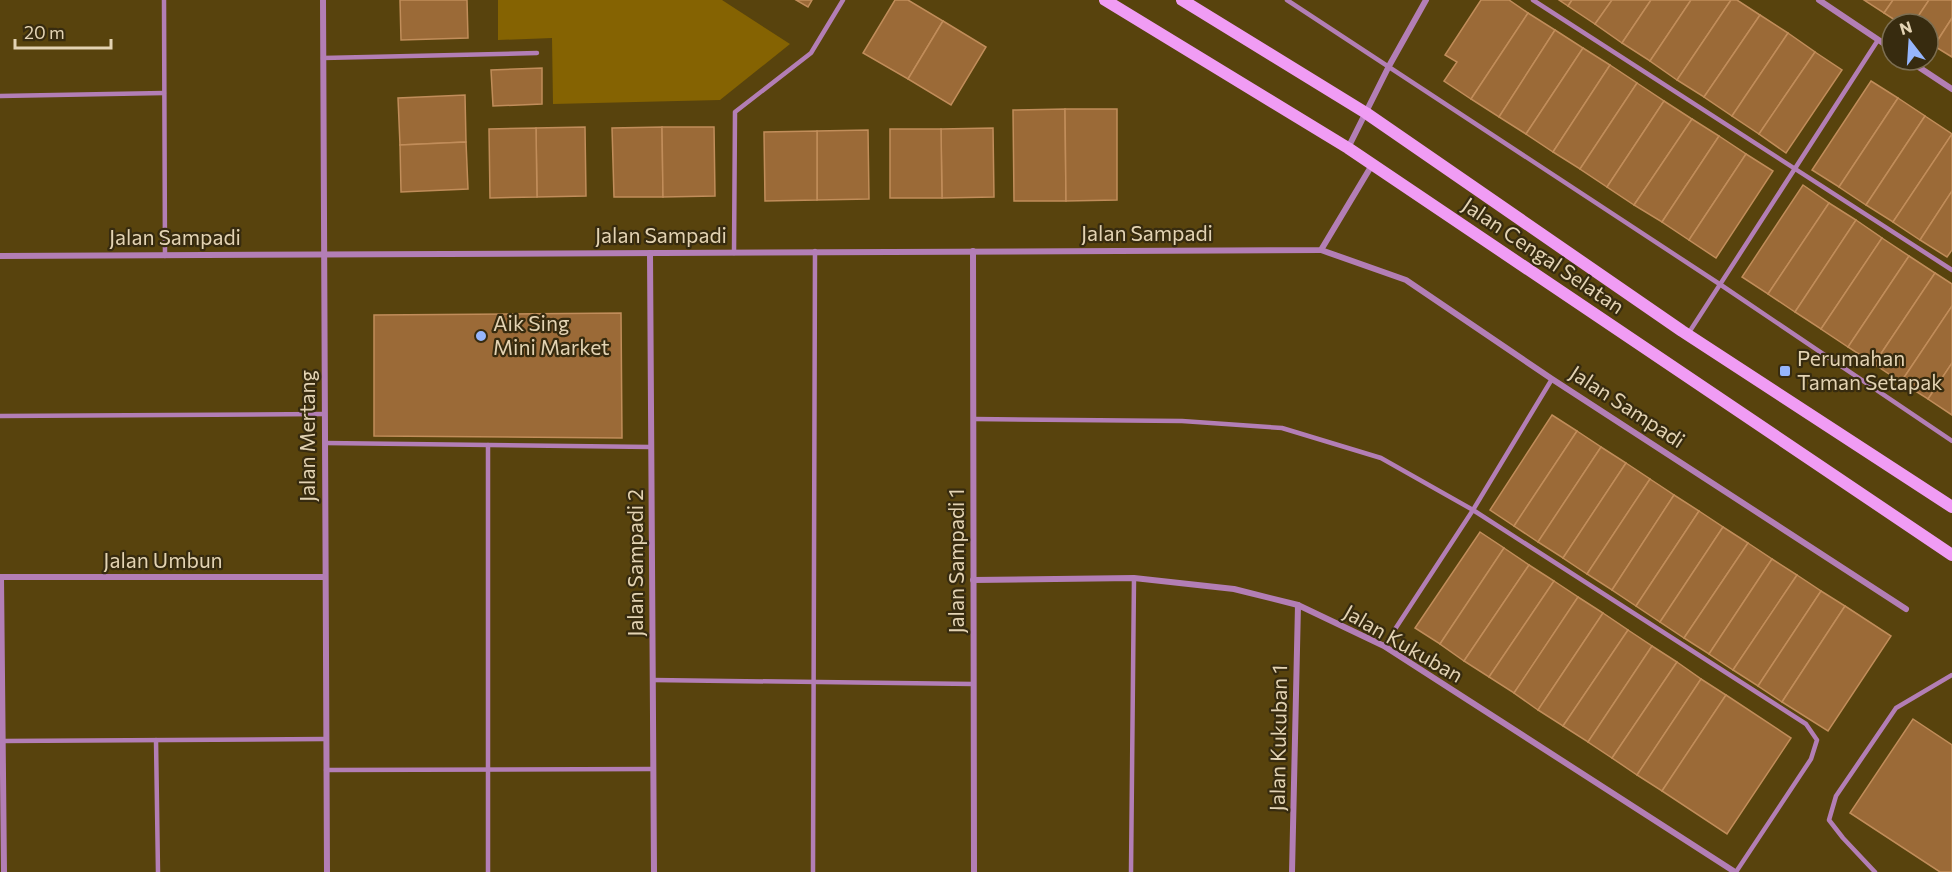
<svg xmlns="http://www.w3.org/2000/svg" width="1952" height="872" viewBox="0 0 1952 872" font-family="Commissioner,sans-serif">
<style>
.green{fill:#856302}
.building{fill:#9b6a37;stroke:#c18d5a;stroke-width:1.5}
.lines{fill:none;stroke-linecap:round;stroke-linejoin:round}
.lane{stroke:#b37eb5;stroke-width:4.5}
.street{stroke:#b37eb5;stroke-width:6}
.secondary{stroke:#f09cf4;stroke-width:12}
.poi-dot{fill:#96b6fd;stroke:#372b0f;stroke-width:2}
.labels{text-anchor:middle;stroke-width:4.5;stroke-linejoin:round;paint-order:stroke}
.street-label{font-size:21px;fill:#e3d3b3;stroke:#372b0f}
.poi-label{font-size:21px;fill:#e3d3b3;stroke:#372b0f;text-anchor:start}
</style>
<rect width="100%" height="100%" fill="#58430d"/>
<polygon class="green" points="498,0 722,0 790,44 720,100 553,104 552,38 498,40"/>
<g class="building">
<polygon points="400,0 467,0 468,38 401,40"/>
<polygon points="796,0 812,0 808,7"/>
<polygon points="895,0 908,0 943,21 908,79 863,53"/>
<polygon points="1481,0 1509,0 1528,13 1471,99 1444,81 1457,62 1445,55"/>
<polygon points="1559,0 1572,0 1568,6"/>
<polygon points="1572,0 1612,0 1595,24 1568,6"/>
<polygon points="1612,0 1651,0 1622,43 1595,24"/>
<polygon points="1651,0 1691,0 1650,61 1622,43"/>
<polygon points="1691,0 1731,0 1677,80 1650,61"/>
<polygon points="1731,0 1737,0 1760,15 1704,97 1677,80"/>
<polygon points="1864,0 1893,0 1884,13"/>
<polygon points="1893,0 1929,0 1913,24 1901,24 1884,13"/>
<polygon points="1929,0 1952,0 1952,18 1934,46 1928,42 1928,24 1913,24"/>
<polygon points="1528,13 1555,30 1499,117 1471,99"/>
<polygon points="1760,15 1788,33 1732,116 1704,97"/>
<polygon points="1952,18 1952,57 1934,46"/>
<polygon points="943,21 986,47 951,105 908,79"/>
<polygon points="1555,30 1583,48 1526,134 1499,117"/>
<polygon points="1788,33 1815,52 1759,134 1732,116"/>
<polygon points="1583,48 1610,65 1553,152 1526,134"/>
<polygon points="1815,52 1842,70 1786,153 1759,134"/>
<polygon points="1610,65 1637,83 1580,169 1553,152"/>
<polygon points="542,68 542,104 493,106 491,70"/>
<polygon points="1871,81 1898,98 1839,187 1812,170"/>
<polygon points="1637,83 1664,101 1607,187 1580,169"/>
<polygon points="465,95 466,142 400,145 398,98"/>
<polygon points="1898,98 1925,116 1866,205 1839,187"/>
<polygon points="1664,101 1692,119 1634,205 1607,187"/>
<polygon points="1065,109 1066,201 1014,201 1013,110"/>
<polygon points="1065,109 1117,109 1117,200 1066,201"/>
<polygon points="1925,116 1952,134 1893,222 1866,205"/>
<polygon points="1692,119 1719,136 1662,222 1634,205"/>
<polygon points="585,127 586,196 537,197 536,128"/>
<polygon points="662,127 663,197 614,197 612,128"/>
<polygon points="662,127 714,127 715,196 663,197"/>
<polygon points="536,128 537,197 490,198 489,129"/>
<polygon points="993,128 994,197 942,198 941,129"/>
<polygon points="890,129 941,129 942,198 890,198"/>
<polygon points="868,130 869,199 817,200 817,131"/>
<polygon points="817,131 817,200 765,201 764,132"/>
<polygon points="1952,134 1952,191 1920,240 1893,222"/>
<polygon points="1719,136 1746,154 1689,240 1662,222"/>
<polygon points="466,142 468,189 401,192 400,145"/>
<polygon points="1746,154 1773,171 1716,258 1689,240"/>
<polygon points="1803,185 1829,203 1768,294 1742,277"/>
<polygon points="1952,191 1952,250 1947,257 1920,240"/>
<polygon points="1829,203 1856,220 1795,312 1768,294"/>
<polygon points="1856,220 1882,238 1821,329 1795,312"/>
<polygon points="1882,238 1909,256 1848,347 1821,329"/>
<polygon points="1909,256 1935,273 1874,364 1848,347"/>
<polygon points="1935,273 1952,284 1952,306 1901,382 1874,364"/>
<polygon points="1952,306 1952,363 1928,399 1901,382"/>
<polygon points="621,313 622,438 374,436 374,315"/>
<polygon points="1952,363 1952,415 1928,399"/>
<polygon points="1552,415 1577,431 1514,526 1490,510"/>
<polygon points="1577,431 1601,447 1538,542 1514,526"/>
<polygon points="1601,447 1626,463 1563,558 1538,542"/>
<polygon points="1626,463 1650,479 1587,574 1563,558"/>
<polygon points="1650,479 1674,495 1612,590 1587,574"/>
<polygon points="1674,495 1699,511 1636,606 1612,590"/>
<polygon points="1699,511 1723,527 1660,622 1636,606"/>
<polygon points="1723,527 1748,543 1684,638 1660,622"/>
<polygon points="1480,532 1504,548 1440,644 1415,628"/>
<polygon points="1748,543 1772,559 1709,654 1684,638"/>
<polygon points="1504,548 1529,565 1464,661 1440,644"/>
<polygon points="1772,559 1797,575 1733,670 1709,654"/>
<polygon points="1529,565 1554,581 1489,677 1464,661"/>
<polygon points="1797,575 1821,591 1758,686 1733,670"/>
<polygon points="1554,581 1578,597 1514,693 1489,677"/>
<polygon points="1821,591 1845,606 1782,702 1758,686"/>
<polygon points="1578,597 1603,613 1538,710 1514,693"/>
<polygon points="1845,606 1891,636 1828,731 1782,702"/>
<polygon points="1603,613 1628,630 1563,726 1538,710"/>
<polygon points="1628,630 1652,646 1588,742 1563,726"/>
<polygon points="1652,646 1677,662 1612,758 1588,742"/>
<polygon points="1677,662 1701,679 1637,775 1612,758"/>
<polygon points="1701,679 1726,695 1662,791 1637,775"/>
<polygon points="1726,695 1791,738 1727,834 1662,791"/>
<polygon points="1913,719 1952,745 1952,872 1940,872 1850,813"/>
</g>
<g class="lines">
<g class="lane">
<polyline points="164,0 165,256"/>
<polyline points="1287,0 1721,285 1952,441"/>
<polyline points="1533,0 1952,270"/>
<polyline points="323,58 537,53"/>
<polyline points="0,96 164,93"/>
<polyline points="734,253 735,112 811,53 843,0"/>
<polyline points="1688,334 1878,40"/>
<polyline points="0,416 325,414"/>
<polyline points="974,419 1182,421 1282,428 1381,458 1473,510 1806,724 1817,740 1811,759 1736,872"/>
<polyline points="325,443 651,447"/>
<polyline points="488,445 488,872"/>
<polyline points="1384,646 1473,510 1552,379"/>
<polyline points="653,680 973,684"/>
<polyline points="156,740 158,872"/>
<polyline points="2,741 326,739"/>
<polyline points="326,770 653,769"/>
<polyline points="813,872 815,251"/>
<polyline points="1131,872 1134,578"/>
<polyline points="1875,872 1843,838 1829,820 1836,796 1896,708 1952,675"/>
</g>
<g class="street">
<polyline points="323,0 327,872"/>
<polyline points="1819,0 1892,49"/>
<polyline points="1908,60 1952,89"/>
<polyline points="1348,148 1389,66 1426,0"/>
<polyline points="1321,250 1406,280 1552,379 1906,609"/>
<polyline points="973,251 974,872"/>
<polyline points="650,253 654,872"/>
<polyline points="0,256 1321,250 1372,165"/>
<polyline points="0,577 325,577"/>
<polyline points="1,577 4,872"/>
<polyline points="973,580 1134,578 1234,589 1298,605 1384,646 1735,872"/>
<polyline points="1292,872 1298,605"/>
</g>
<g class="secondary">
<polyline points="1105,0 1348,148 1952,555"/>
<polyline points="1182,0 1366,113 1682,331 1952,507"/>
</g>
</g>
<g class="poi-dot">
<circle cx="481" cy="336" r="6"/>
<rect x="1779" y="365" width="12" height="12" rx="3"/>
</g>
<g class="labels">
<g class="street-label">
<text x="1147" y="241">Jalan Sampadi</text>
<text x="661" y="243">Jalan Sampadi</text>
<text x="175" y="245">Jalan Sampadi</text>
<text transform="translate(1543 256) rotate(34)" y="7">Jalan Cengal Selatan</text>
<text transform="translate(1627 407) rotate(33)" y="7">Jalan Sampadi</text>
<text transform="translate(308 436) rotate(-90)" y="7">Jalan Mertang</text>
<text x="163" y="568">Jalan Umbun</text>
<text transform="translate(957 561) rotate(-90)" y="7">Jalan Sampadi 1</text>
<text transform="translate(636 563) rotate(-90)" y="7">Jalan Sampadi 2</text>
<text transform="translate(1403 644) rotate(30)" y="7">Jalan Kukuban</text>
<text transform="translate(1279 738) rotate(-89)" y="7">Jalan Kukuban 1</text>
</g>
<g class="poi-label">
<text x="493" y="331">Aik Sing<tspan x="493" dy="24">Mini Market</tspan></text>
<text x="1797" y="366">Perumahan<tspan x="1797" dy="24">Taman Setapak</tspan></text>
</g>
</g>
<g transform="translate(1910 42) rotate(343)"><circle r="28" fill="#372b0f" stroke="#7c6e51" stroke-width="1.5"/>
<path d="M0-4.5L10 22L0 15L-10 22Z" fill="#96b6fd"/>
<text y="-9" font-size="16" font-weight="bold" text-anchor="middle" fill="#e3d3b3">N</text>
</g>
<path d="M15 39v9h96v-9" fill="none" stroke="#e3d3b3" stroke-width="3"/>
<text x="24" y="39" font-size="18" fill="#e3d3b3" stroke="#372b0f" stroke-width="4.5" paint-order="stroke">20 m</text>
</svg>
